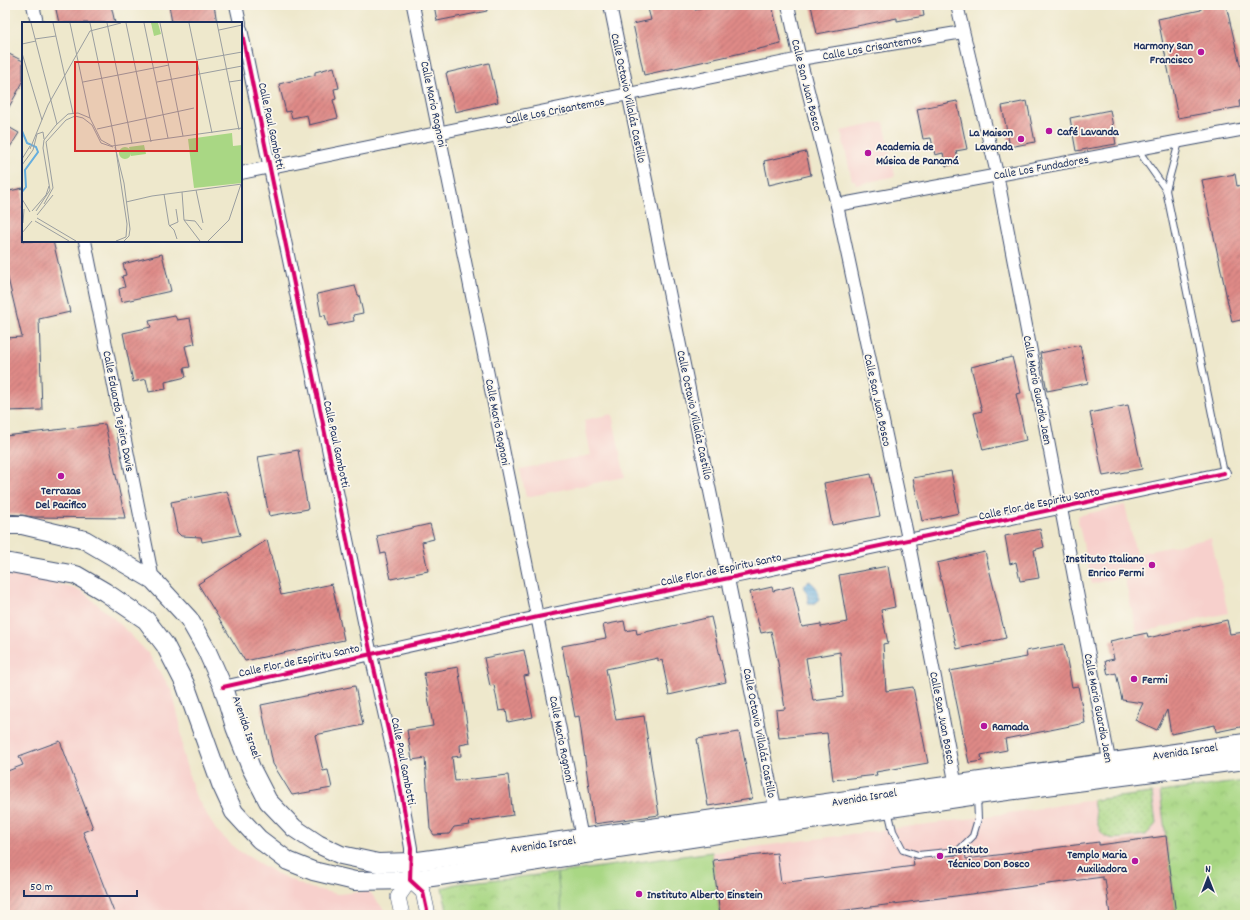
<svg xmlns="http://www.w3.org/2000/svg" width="1250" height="920" viewBox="0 0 1250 920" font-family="Dekko,sans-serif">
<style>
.built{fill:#f7d0cc}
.grass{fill:#a9d784;stroke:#628371}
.park{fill:url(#park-crowns);stroke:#628371}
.garden{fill:url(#garden-dots);stroke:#628371}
.water{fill:url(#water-rules);stroke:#416e9e}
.building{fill:url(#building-hatch);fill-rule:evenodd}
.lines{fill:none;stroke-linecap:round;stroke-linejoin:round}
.service-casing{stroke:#3b4b6e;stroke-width:8}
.minor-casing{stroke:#3b4b6e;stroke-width:14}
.tertiary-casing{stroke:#3b4b6e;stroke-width:16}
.primary-casing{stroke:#3b4b6e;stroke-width:20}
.service{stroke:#fff;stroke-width:6}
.minor{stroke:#fff;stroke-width:12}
.tertiary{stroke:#fff;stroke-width:15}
.primary{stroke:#fff;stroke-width:18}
.cycleway-casing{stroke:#fbf7ec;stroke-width:6}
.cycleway{stroke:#d6006c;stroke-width:4}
.poi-dot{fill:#b5179e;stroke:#fbf7ec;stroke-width:1.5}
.labels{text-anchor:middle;stroke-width:3.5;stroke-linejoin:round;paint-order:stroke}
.poi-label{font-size:12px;font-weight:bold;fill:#1b2f5e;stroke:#fbf7ec;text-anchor:start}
.street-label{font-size:12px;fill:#1b2f5e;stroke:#fbf7ec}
.inset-river{fill:none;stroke:#67aede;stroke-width:2}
.inset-road{fill:none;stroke:#9a9ea0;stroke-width:1}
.view{fill:#d62828;fill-opacity:0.15;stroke:#d62828;stroke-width:2}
.inset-edge{fill:none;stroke:#1b2f5e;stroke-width:2}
</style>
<defs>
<pattern id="park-crowns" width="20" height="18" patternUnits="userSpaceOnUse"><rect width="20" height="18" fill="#a9d784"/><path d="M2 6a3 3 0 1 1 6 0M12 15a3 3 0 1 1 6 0" fill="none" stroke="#91b974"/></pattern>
<pattern id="garden-dots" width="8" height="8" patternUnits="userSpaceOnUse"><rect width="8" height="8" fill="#a9d784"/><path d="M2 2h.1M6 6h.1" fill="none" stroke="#91b974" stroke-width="1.8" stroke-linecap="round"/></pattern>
<pattern id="water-rules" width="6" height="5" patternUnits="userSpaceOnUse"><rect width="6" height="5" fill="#67aede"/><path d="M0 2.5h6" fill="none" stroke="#548eb7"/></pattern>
<pattern id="building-hatch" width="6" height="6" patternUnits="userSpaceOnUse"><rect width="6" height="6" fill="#df8a87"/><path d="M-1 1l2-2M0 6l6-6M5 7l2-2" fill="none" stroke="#b47172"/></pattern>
</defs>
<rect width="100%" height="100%" fill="#fbf7ec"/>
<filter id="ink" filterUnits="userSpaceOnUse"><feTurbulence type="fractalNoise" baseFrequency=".025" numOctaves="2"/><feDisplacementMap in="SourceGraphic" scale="8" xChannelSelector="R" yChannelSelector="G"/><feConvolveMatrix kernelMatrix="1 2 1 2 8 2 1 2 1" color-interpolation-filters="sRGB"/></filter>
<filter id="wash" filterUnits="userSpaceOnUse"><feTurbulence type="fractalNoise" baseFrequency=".012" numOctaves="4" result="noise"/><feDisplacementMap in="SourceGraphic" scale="16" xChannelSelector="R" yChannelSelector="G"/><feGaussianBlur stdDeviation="0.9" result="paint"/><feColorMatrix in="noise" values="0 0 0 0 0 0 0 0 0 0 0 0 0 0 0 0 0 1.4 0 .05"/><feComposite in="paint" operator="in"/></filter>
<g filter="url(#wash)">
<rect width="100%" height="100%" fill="#eee8cc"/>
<g class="built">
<polygon points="884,122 895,176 856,185 855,180 852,180 841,131"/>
<polygon points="612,414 625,477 526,497 520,469 591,455 584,420"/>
<polygon points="1125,505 1136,554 1211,538 1228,613 1137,633 1124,576 1092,584 1077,516"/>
<polygon points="5,575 43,579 82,591 120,624 148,653 172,691 180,723 183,755 195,795 216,830 236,849 272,871 306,887 338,894 369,891 385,911 386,915 5,915"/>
<polygon points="1160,792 1176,915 562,915 557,873 989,816 1093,800"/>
</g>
<polygon class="grass" points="712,852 720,915 562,915 557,873"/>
<g class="park">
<polygon points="1245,781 1245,915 1176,915 1160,792"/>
<polygon points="557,873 562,915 448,915 442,888 461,883"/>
</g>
<path class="garden" d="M1152 793 1156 824 1146 835C1103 841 1100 845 1093 800Z"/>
<path class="water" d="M809 581C817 586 819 591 819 600L814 604H808L807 592 804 589 805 585Z"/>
<g id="blocks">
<g class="building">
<polygon points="55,5 111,5 115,23 59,23"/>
<polygon points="169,5 214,5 217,23 172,23"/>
<polygon points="434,5 486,5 487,11 437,21"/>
<polygon points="647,5 694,5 695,10 718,5 772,5 781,44 644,75 633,24 651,20"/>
<polygon points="811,5 922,5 924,16 897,21 897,18 817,34"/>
<polygon points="1200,5 1226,5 1245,86 1245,100 1239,101 1240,107 1178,118 1158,19 1201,10"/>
<polygon points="5,52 23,61 23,82 5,114"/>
<polygon points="489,63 498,102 455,112 446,73"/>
<polygon points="334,67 339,88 334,89 336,99 333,100 338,118 309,125 307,115 292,118 290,111 286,112 279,84 315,75 315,72"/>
<polygon points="957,101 967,149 956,151 959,163 946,166 943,153 935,155 931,138 923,139 917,109"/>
<polygon points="1027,101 1035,142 1010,147 1002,106"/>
<polygon points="1110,110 1116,144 1076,151 1070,118"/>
<polygon points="5,125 19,133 5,155"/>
<polygon points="806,152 811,175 769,185 764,161"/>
<polygon points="1235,174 1237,186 1245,184 1245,319 1232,322 1202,180"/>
<polygon points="23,188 23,241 53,241 70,312 39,319 42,410 5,411 5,338 22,337 5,266 5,192"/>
<polygon points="162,254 171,291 121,302 119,289 125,287 122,276 126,275 123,264"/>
<polygon points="355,286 358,295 359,295 363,313 353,315 354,321 328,326 325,315 321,316 317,294"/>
<polygon points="175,316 177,320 190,318 195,344 185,346 190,367 184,368 186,377 165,382 166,389 149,392 146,379 133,382 123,333 151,327 149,321"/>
<polygon points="1080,345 1088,383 1047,391 1040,353"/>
<polygon points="1012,357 1021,393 1016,394 1026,440 983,450 974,413 982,411 971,367"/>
<polygon points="1128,405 1142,469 1103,476 1090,413"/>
<polygon points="105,424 125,518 33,517 22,515 5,514 5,436"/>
<polygon points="298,450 308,509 269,516 258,457"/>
<polygon points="951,471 959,513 922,521 913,478"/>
<polygon points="871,474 880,516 832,525 824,483"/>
<polygon points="227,491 240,535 202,542 201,537 181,536 177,532 171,502"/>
<polygon points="430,524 434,539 422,542 428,571 391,579 385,553 381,554 377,536"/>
<polygon points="1040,529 1044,547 1034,550 1039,578 1020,581 1016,562 1010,564 1005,536"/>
<polygon points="267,540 281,595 332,584 344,640 245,661 198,584"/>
<polygon points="985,552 1006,638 957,649 937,563"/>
<path d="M888 566 895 607 881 610 888 643 883 644 886 691 913 687 928 763 876 772 877 775 833 780 827 733 779 738 776 710 785 709 778 663 771 631 761 633 750 592 772 587 773 591 793 586 802 627 821 624V627L847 622 839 575ZM840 652 843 697 813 701 806 658Z"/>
<polygon points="711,617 726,682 669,695 662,660 658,661 658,658 606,669 616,720 644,716 659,815 594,824 579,716 575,717 562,646 606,638 603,625 624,621 626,631 636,629 637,634"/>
<polygon points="1227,620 1230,634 1245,632 1245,726 1216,732 1215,725 1171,734 1167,710 1157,730 1135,720 1143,703 1122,700 1116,673 1108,675 1105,661 1114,659 1110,641 1147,633 1148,638"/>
<polygon points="1064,644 1072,687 1078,686 1085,723 1005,739 1007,750 981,755 982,761 969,763 950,671 1027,657 1026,651"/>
<polygon points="524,650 529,675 524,676 533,717 508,722 506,710 499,711 494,685 490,686 484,658"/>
<polygon points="458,667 470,743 460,745 461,756 452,757 455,781 508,775 513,815 469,822 470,825 454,827 449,834 434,835 430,829 425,758 412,760 407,730 433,726 424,673"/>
<polygon points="355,686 363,725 315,735 323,771 328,770 332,788 292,795 273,764 261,705"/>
<polygon points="739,732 752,796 751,799 708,806 697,739"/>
<polygon points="60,741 93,828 83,832 115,915 5,915 5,772 23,765 19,756"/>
<polygon points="1166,836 1176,915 1110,915 1105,879 1103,880 1103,877 808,915 720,915 713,860 777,853 781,883 914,866 913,858 958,855 965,852 966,859 1099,842 1099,845"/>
</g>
</g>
</g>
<g filter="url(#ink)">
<use href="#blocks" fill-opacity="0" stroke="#3b4b6e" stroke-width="1"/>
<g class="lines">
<g class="service-casing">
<g id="service">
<polyline points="1179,142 1166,190 1224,473"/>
<polyline points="1138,150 1166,190"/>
<polyline points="888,810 893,831 903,850 918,855 958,851 973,836 978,819 977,796"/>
</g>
</g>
<g class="minor-casing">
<g id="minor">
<polyline points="33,5 37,23"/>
<polyline points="236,5 240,23"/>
<polyline points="413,5 582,838"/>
<polyline points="610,5 777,817"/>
<polyline points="788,5 800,59 837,205 908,539 957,791"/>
<polyline points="957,5 997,174 1111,770"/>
<polyline points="241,29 371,655 397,769 411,848 411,862"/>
<polyline points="241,173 800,59 963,32"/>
<polyline points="837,205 1245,129"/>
<polyline points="85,241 153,580"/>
<polyline points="223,687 538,617 729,578 1224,473"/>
</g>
</g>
<g class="tertiary-casing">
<g id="tertiary">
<polyline points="410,872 410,880 423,892 428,915"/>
<polyline points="402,915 398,897 410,880"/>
</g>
</g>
<g class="primary-casing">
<g id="primary">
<polyline points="5,525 22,525 85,540 153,580 189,619 206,649 223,687 235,727 251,768 268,801 294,828 318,844 341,855 378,863 411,862 476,853 1245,743"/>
<polyline points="5,562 76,575 105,592 146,620 165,645 185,684 221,784 234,812 259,839 288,861 313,871 355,881 410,880 439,876 977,795 1245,760"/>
</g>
</g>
<use href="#service" class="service"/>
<use href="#minor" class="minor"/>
<use href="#tertiary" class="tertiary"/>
<use href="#primary" class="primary"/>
<g class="cycleway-casing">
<g id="cycleway">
<polyline points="241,29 371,655 397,769 411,848 410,880 423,892 428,915"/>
<polyline points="223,687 538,617 729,578 1224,473"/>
</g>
</g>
<use href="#cycleway" class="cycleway"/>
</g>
</g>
<g class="poi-dot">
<circle cx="1201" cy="52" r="4"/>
<circle cx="1049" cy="131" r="4"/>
<circle cx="1021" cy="139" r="4"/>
<circle cx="868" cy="153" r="4"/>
<circle cx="61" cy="476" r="4"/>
<circle cx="1152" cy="565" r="4"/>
<circle cx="1134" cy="679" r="4"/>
<circle cx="984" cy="726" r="4"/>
<circle cx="940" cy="856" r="4"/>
<circle cx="1135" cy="861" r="4"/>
<circle cx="639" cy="894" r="4"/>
</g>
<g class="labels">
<g class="poi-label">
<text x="1193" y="49" text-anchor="end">Harmony San<tspan x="1193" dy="14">Francisco</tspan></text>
<text x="1057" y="135">Café Lavanda</text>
<text x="1013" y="136" text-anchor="end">La Maison<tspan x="1013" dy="14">Lavanda</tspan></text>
<text x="876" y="150">Academia de<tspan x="876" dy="14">Música de Panamá</tspan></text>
<text x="61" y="494" text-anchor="middle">Terrazas<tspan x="61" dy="14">Del Pacifico</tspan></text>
<text x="1144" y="562" text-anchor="end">Instituto Italiano<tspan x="1144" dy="14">Enrico Fermi</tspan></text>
<text x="1142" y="683">Fermi</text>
<text x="992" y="730">Ramada</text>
<text x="948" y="853">Instituto<tspan x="948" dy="14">Técnico Don Bosco</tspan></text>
<text x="1127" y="858" text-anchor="end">Templo Maria<tspan x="1127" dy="14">Auxiliadora</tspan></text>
<text x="647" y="898">Instituto Alberto Einstein</text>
</g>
<g class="street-label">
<text transform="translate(872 47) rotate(-10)" y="4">Calle Los Crisantemos</text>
<text transform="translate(807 85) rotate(76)" y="4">Calle San Juan Bosco</text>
<text transform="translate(629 98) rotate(78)" y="4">Calle Octavio Villaláz Castillo</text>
<text transform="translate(434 104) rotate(78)" y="4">Calle Mario Rognoni</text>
<text transform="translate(555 110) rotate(-11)" y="4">Calle Los Crisantemos</text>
<text transform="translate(272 126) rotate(78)" y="4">Calle Paul Gambotti</text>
<text transform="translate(1041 167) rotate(-10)" y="4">Calle Los Fundadores</text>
<text transform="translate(1038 390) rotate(79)" y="4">Calle Mario Guardia Jaen</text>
<text transform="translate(878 400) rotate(78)" y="4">Calle San Juan Bosco</text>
<text transform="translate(119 411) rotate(79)" y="4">Calle Eduardo Tejeira Davis</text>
<text transform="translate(695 415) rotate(78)" y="4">Calle Octavio Villaláz Castillo</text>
<text transform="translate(498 422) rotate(79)" y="4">Calle Mario Rognoni</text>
<text transform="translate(337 444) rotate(78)" y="4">Calle Paul Gambotti</text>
<text transform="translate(1039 503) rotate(-12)" y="4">Calle Flor de Espiritu Santo</text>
<text transform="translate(721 569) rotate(-12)" y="4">Calle Flor de Espiritu Santo</text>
<text transform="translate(299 660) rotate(-12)" y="4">Calle Flor de Espiritu Santo</text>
<text transform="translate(1099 708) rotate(79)" y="4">Calle Mario Guardia Jaen</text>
<text transform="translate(943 718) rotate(79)" y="4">Calle San Juan Bosco</text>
<text transform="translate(247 727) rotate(71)" y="4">Avenida Israel</text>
<text transform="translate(760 733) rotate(79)" y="4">Calle Octavio Villaláz Castillo</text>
<text transform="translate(562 739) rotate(79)" y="4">Calle Mario Rognoni</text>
<text transform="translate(1185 751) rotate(-8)" y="4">Avenida Israel</text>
<text transform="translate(404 761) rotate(79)" y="4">Calle Paul Gambotti</text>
<text transform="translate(864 797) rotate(-9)" y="4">Avenida Israel</text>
<text transform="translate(543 844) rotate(-8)" y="4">Avenida Israel</text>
</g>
</g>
<g transform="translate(22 22)">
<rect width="220" height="220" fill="#eee8cc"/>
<path d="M129 1H136L139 12 132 14ZM122 123 124 132 109 134 107 125Z" fill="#a9d784"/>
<path d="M210 111 211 124 220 123V161L172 166 166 117ZM97 131a6 6 0 1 1 12 0a6 6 0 1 1-12 0Z" fill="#a9d784"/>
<path class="inset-river" d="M0 109 5 121 14 125 16 130 3 148 4 165 0 170"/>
<path class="inset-road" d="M9 1 35 102M31 1 51 91M48 1 68 96M68 1 92 115 105 202 104 215 94 219M85 1 110 121M104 1 129 120M122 1 146 116M138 1 161 114M167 1 190 111M195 1 217 108M197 8 220 3M13 17 34 14M0 22 14 19M0 31 20 98M175 38 220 30M61 60 147 43M135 60 220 44M207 60 220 58M75 107 172 86M15 112 21 110 22 117M93 125 102 161 108 207 107 214 102 219M8 127 26 83 68 9 99 1M0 137 8 124M0 143 11 128 15 112M174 168 181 201M160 170 162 198 178 219M142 172 147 203 152 208 155 217M0 177 8 190M104 180 130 174 220 162M22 182 31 166 24 120 44 98 53 94 61 96 70 103 79 121 91 125M10 189 24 173 27 164M14 189 28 168 21 126 22 118 34 103 46 92 56 91 68 96 79 118 90 124 220 106M15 193 31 173M15 196 54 219M162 198 173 199 180 208M13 199 47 219M1 201 2 187M147 204 156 200 154 187M0 211 10 199M186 219 207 198 219 162"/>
<path class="view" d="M53 40H175V129H53Z"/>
<rect width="220" height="220" class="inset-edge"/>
</g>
<rect width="1250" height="920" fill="none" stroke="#fbf7ec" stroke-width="20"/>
<g transform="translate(1208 878)" stroke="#fbf7ec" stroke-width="3" paint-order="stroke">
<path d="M0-3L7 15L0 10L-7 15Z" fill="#1b2f5e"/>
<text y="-6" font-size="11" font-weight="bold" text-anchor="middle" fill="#1b2f5e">N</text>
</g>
<path d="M24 890v6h113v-6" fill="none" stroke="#1b2f5e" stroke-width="2"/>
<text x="30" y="890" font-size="12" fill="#1b2f5e" stroke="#fbf7ec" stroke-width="3" paint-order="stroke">50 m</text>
</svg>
